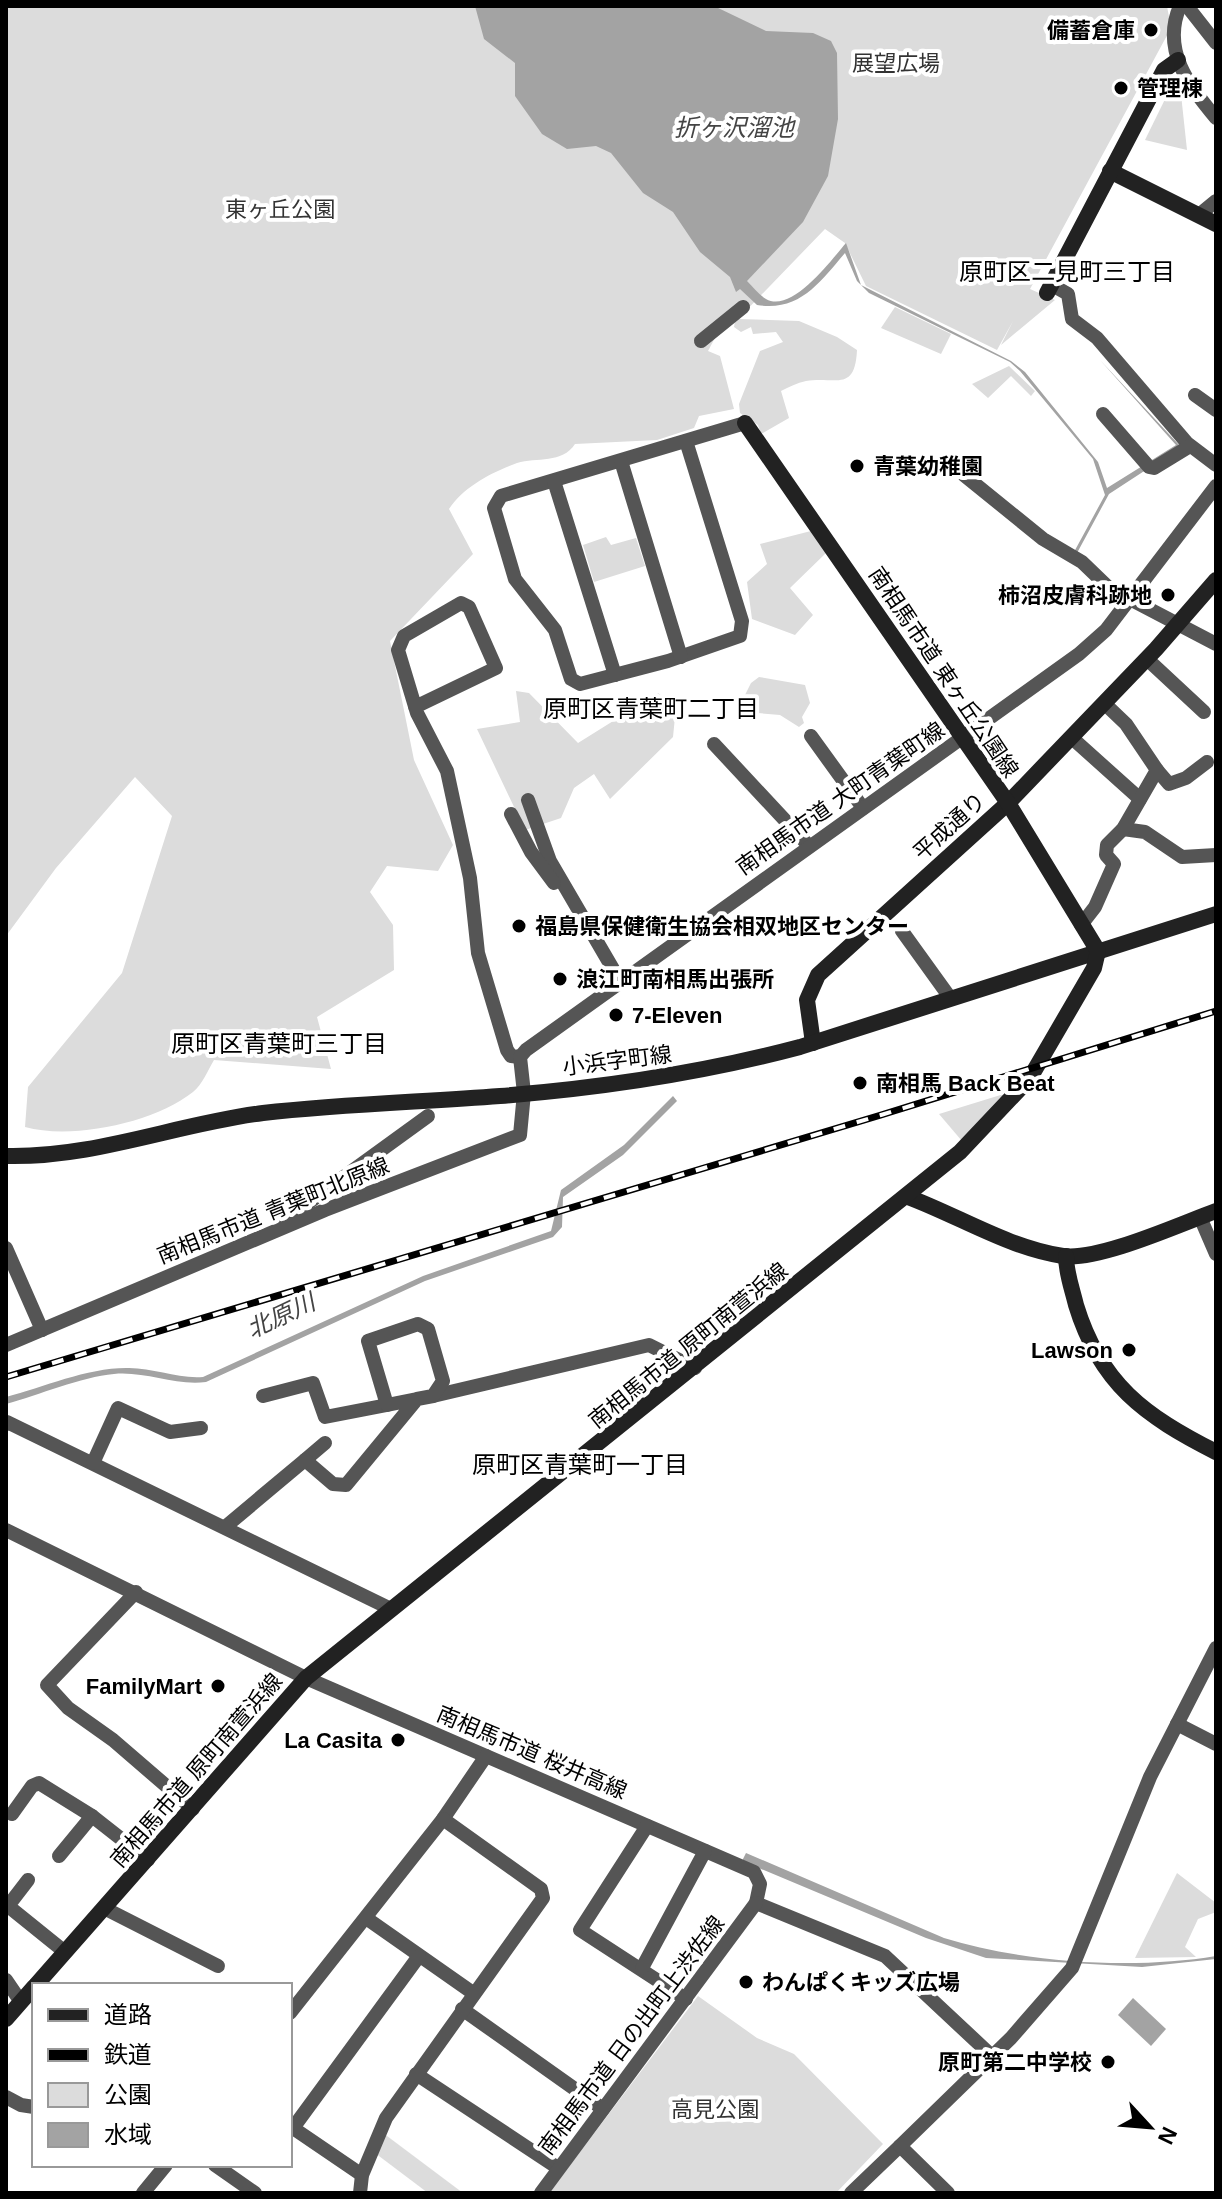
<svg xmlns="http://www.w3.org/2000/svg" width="1222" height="2199" viewBox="0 0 1222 2199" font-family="Helvetica,'Noto Sans JP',sans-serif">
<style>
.green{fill:#dcdcdc}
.water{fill:#a3a3a3}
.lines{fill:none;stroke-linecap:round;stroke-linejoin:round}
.street{stroke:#555;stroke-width:14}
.secondary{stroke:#222;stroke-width:16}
.rail-casing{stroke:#000;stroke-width:7}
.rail{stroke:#fff;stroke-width:4;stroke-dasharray:12;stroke-linecap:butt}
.poi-dot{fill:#000;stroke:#fff;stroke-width:3}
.labels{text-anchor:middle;stroke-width:8;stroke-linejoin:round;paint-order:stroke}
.poi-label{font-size:22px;font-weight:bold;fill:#000;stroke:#fff;text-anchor:start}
.park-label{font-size:22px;fill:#333;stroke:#fff}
.street-label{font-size:22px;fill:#000;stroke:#fff}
.water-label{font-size:24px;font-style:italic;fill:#444;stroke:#fff}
.neighbourhood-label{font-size:24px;fill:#000;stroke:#fff}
</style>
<rect width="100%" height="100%" fill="#fff"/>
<g class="green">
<path d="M6 6H1167L1171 28 1030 289 1055 300 1001 345 1013 321 997 350 866 286 845 243 825 229 738 319 799 321 837 337 857 350C855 393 835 376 806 381 797 383 789 387 781 391L789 418 761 434 758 425 740 413 739 404 760 351 783 342 776 332 753 334 751 327 741 332 734 327 735 321 716 336 708 351 720 356 734 409 699 416 694 428 657 440 575 444C562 464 537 457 517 463 492 472 463 487 449 509L473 554 390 641 414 760 453 845 438 871 387 866 370 892 393 925 394 970 317 1017 331 1069 214 1060C208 1070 202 1085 193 1092 154 1123 72 1140 25 1127L28 1087 122 973 172 816 135 777 56 868 6 936Z"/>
<polygon points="1180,85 1187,150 1145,140 1171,87"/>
<polygon points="895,307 951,334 941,354 881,328"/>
<polygon points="1009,366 1035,391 1031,396 1011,376 988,398 972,384"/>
<polygon points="811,531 826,553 790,588 813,615 795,635 752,619 747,582 767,564 760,544"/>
<polygon points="606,537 611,545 636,538 645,566 594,582 583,545"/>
<polygon points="759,677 805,685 810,703 802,717 804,723 799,727 780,715 746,712 742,701 751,683"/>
<polygon points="516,691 529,693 578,743 658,693 676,707 673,737 610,799 594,774 574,788 561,818 525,830 477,729 520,722"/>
<polygon points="1007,1093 962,1141 939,1114"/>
<polygon points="1177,1873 1216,1903 1216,1912 1198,1919 1185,1947 1196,1957 1135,1958"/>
<polygon points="698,1996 757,2038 794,2054 883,2144 836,2193 549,2193"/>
<polygon points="383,2133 463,2193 428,2193 375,2153"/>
</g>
<g class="water">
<path d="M475 6H714L766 31 813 33 831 41 837 53 838 119 828 176 803 222 747 281C753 287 759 295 766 299 792 314 832 259 846 243L861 285 1011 361 1025 372 1098 462 1107 488 1176 445 1100 360 1181 447 1109 494 1077 553 1074 552 1105 495 1093 459 1020 371 1010 362 869 293 857 281 845 253C820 282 800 312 757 305L740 289 736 292 730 277 700 252 673 212 643 193 611 153 596 146 567 149 542 134 515 96V63L484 39Z"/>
<path d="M673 1096 677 1101 623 1155 563 1197 562 1227 553 1237 425 1281 206 1382C175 1386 145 1371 114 1374 81 1377 39 1395 6 1404V1397C44 1387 89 1367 129 1368 154 1368 178 1379 203 1377L423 1276 551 1231 561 1190 624 1145Z"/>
<path d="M746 1853 944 1938C1025 1963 1133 1970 1216 1956V1959L1142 1967 986 1958 926 1938 742 1861Z"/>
<polygon points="1133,1998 1166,2029 1151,2046 1118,2015"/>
</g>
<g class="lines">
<g class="street">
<path d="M1180 6C1161 50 1189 86 1216 118"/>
<polyline points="1187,6 1216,43"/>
<polyline points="1199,215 1216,201"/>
<polyline points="1052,285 1068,294 1072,319 1097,338 1187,443 1216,465"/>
<polyline points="701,341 743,307"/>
<polyline points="1195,395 1216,410"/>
<polyline points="1103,414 1149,467 1154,468 1190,446"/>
<polyline points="686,441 742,621 740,636 668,661 580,684 571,679 555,630 515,579 494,508 501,496 745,423"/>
<polyline points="621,461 681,657"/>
<polyline points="964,475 1043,539 1082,562 1109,588 1216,644"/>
<polyline points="554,481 615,675"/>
<polyline points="1147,659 1204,712"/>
<polyline points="415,707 496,668 469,607 461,603 404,636 398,650 417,713 447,771 470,878 478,953 507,1050 511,1056 520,1057"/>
<polyline points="811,736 863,808"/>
<polyline points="1072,738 1140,799"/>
<polyline points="714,744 809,846"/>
<polyline points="1157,770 1169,784 1186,778 1207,762"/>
<polyline points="528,800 550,861 620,981"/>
<polyline points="511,814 531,852 554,883"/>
<polyline points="1123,829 1145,832 1182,857 1216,855"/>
<polyline points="1081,925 1095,907 1114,864 1106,855 1107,845 1123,829 1157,770 1126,724 1104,703"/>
<polyline points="902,931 951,999"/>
<polyline points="1200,1217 1216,1254"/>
<polyline points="286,1219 428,1116"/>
<polyline points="6,1248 42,1330"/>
<polyline points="6,1345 325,1210 520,1135 524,1093 520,1057 526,1050 1079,654 1106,630 1216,486"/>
<polyline points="263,1396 313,1383 325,1417 387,1405"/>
<polyline points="433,1396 649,1345 695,1368"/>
<polyline points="6,1424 7,1422 391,1609"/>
<polyline points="305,1460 325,1443"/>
<polyline points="93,1463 118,1408 170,1432 201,1428"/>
<polyline points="225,1527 305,1460 333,1484 346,1485 417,1399 433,1396 443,1381 428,1329 418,1324 368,1341 387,1405 417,1399"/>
<polyline points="6,1530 306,1678 754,1872 760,1884 756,1903 885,1956 993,2057"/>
<polyline points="136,1592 47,1685 68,1708 113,1740 193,1809"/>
<polyline points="1177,1724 1216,1744"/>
<polyline points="12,1814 32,1786 39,1783 92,1816 148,1860"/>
<polyline points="647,1826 580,1930 686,1999"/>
<polyline points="59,1856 92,1816"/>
<polyline points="28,1880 8,1906 65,1952"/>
<polyline points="104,1908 218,1966"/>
<polyline points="366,1918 473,1993"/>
<polyline points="642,1968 705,1851"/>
<polyline points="6,1980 21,2002"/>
<polyline points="462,2009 603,2109"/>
<polyline points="290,2013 443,1819 486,1756"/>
<polyline points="416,2074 558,2168"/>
<polyline points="6,2097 21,2105 34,2107"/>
<polyline points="290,2126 362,2175"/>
<polyline points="293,2128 419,1956"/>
<polyline points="215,2165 255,2193"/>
<polyline points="143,2193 166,2165"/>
<polyline points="360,2193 362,2175 386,2118 543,1898 541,1889 443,1819"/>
<polyline points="541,2193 756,1903"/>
<polyline points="851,2193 900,2146"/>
<polyline points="948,2193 900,2146 1011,2038 1072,1968 1150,1777 1216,1648"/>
</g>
<g class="secondary">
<polyline points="1110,171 1216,224"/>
<polyline points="1047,293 1164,70 1178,60"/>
<polyline points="813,1043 807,1000 818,975 1008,803 1156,649 1216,580"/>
<path d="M6 1156C95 1158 176 1124 263 1113 342 1104 421 1102 500 1096 602 1088 702 1073 800 1047L1216 914"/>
<path d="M908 1197C959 1216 1009 1248 1063 1256 1099 1261 1180 1224 1216 1211"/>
<path d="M1066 1256C1066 1273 1072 1288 1076 1305 1100 1384 1145 1416 1216 1452"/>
<polyline points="36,1985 306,1678 960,1152 1030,1078 1094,968 1098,951 1008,803 745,423"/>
<polyline points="6,2019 34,1987"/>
</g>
<g class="rail-casing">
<polyline id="rail" points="6,1377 881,1115 1216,1011"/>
</g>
<use href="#rail" class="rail"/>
</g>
<g class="poi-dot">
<circle cx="1151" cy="30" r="8"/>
<circle cx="1121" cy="88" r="8"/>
<circle cx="857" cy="466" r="8"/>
<circle cx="1168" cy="595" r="8"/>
<circle cx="519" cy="926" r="8"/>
<circle cx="560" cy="979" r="8"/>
<circle cx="616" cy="1015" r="8"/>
<circle cx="860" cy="1083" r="8"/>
<circle cx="1129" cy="1350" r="8"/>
<circle cx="218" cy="1686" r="8"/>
<circle cx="398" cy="1740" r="8"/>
<circle cx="746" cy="1982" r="8"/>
<circle cx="1108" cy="2062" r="8"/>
</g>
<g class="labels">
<g class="poi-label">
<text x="1135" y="38" text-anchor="end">備蓄倉庫</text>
<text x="1137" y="96">管理棟</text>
<text x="873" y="474">青葉幼稚園</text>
<text x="1152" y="603" text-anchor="end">柿沼皮膚科跡地</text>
<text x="535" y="934">福島県保健衛生協会相双地区センター</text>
<text x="576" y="987">浪江町南相馬出張所</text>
<text x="632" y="1023">7-Eleven</text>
<text x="876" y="1091">南相馬 Back Beat</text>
<text x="1113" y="1358" text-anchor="end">Lawson</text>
<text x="202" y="1694" text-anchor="end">FamilyMart</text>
<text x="382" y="1748" text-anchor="end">La Casita</text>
<text x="762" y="1990">わんぱくキッズ広場</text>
<text x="1092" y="2070" text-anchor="end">原町第二中学校</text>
</g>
<g class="park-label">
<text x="896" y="71">展望広場</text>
<text x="280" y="217">東ヶ丘公園</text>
<text x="715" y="2117">高見公園</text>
</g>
<g class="street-label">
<text transform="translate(944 672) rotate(56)" y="8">南相馬市道 東ヶ丘公園線</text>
<text transform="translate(840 798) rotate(-35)" y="8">南相馬市道 大町青葉町線</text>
<text transform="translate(949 826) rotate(-42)" y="8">平成通り</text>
<text transform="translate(617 1060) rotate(-7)" y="8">小浜字町線</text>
<text transform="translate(273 1210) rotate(-22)" y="8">南相馬市道 青葉町北原線</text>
<text transform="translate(688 1345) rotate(-39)" y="8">南相馬市道 原町南萱浜線</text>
<text transform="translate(532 1752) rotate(23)" y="8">南相馬市道 桜井高線</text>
<text transform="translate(196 1770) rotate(-49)" y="8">南相馬市道 原町南萱浜線</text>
<text transform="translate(631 2035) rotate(-53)" y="8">南相馬市道 日の出町上渋佐線</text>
</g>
<g class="water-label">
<text x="734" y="136">折ヶ沢溜池</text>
<text transform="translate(281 1316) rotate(-25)" y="8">北原川</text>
</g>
<g class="neighbourhood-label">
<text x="1067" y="280">原町区二見町三丁目</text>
<text x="651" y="717">原町区青葉町二丁目</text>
<text x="279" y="1052">原町区青葉町三丁目</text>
<text x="580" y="1473">原町区青葉町一丁目</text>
</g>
</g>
<rect width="1222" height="2199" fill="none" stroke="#000000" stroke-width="16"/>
<rect x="32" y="1983" width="260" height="184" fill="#ffffff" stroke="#999999" stroke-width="2"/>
<rect x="48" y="2009" width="40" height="12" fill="#222222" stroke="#999999" stroke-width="2"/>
<text x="104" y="2023" font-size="24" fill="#000000">道路</text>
<rect x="48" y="2049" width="40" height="12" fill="#000000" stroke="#999999" stroke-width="2"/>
<text x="104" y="2063" font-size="24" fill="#000000">鉄道</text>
<rect x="48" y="2083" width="40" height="24" fill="#dcdcdc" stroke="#999999" stroke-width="2"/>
<text x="104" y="2103" font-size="24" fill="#000000">公園</text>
<rect x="48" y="2123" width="40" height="24" fill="#a3a3a3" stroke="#999999" stroke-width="2"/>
<text x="104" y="2143" font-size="24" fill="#000000">水域</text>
<g transform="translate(1150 2127) rotate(116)" stroke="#ffffff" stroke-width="6" paint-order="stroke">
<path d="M0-6L14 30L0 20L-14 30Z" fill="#000000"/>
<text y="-12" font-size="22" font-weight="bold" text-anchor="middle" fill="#000000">N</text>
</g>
</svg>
